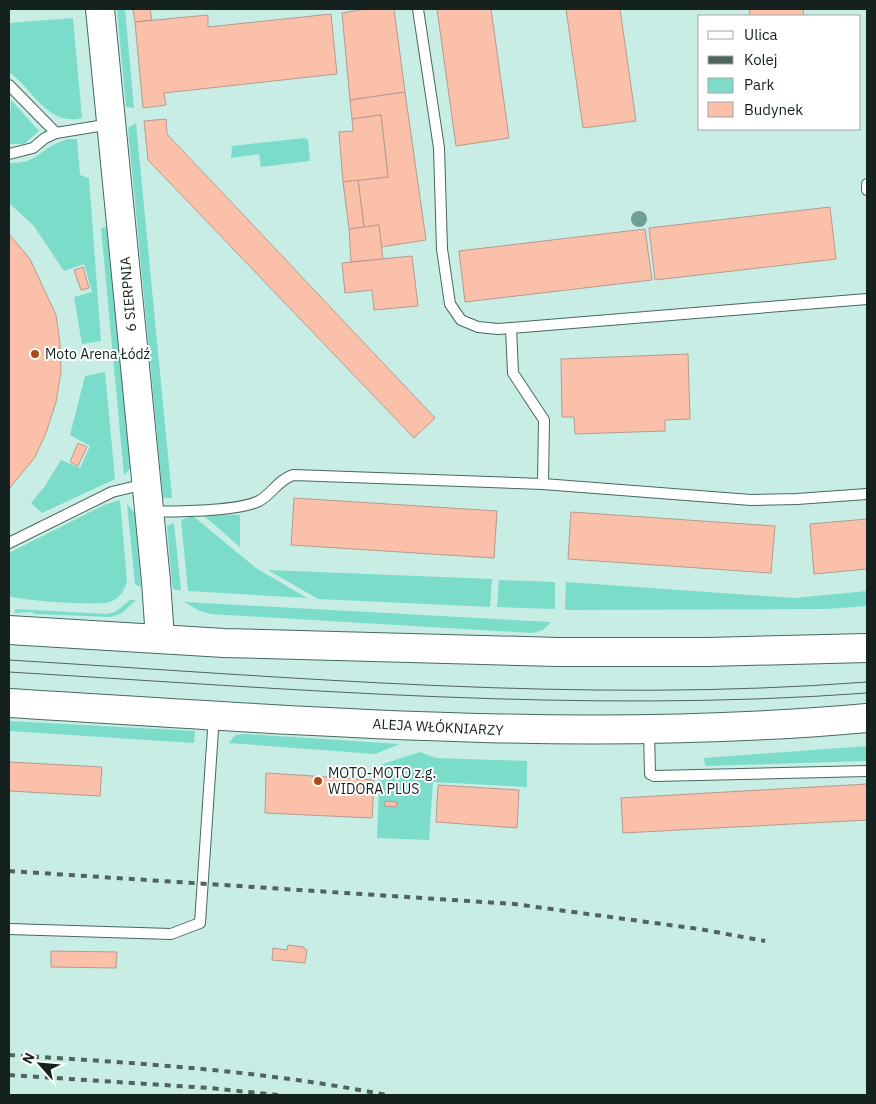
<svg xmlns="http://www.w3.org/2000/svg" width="876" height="1104" viewBox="0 0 876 1104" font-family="'IBM Plex Sans',sans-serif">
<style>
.green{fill:#7cdcca}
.building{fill:#fac0a9;stroke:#b79a8e}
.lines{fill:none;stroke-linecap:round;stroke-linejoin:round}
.lane-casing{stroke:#476861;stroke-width:12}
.secondary-casing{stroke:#476861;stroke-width:30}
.primary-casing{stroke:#476861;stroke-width:30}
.lane{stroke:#fff;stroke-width:10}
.secondary{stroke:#fff;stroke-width:28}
.primary{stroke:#fff;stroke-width:28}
.tram{stroke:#4f635f;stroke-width:1}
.rail{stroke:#4f635f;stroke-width:4;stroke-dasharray:6 6;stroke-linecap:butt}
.tree{fill:#6f9f97}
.poi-dot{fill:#ae4918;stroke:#fff;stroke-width:2}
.labels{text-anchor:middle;stroke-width:4;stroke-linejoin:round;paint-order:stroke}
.street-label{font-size:14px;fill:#14211f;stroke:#fff}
.poi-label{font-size:14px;fill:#14211f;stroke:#fff;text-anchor:start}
</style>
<rect width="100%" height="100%" fill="#c8ede5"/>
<g class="green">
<polygon points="117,9 125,9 134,108 126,107"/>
<path d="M73 18 82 118C48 127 32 88 9 72V23Z"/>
<polygon points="11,100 39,131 24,144 9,144"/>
<polygon points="136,123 172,497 172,498 163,498 128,128"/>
<polygon points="305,138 308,140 310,161 261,167 259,154 231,158 232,146"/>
<path d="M68 139H77L80 175 89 178 101 341 82 344 74 297 92 292 84 264 64 271 34 226 9 203V163C40 164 41 146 68 139Z"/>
<polygon points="107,227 131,468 124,475 101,228"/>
<polygon points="105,372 115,479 42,513 31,503 45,486 61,460 80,468 90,446 70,435 85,376"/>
<path d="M120 500 127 581C125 590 119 599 110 602 97 606 23 601 9 596V553L104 505Z"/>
<polygon points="127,504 135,513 141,587 135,584"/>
<polygon points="202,514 240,515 240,547"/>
<polygon points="193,516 256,568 307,598 188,591 181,520"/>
<polygon points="174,523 181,590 174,590 172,584 167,526"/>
<polygon points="268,570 492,579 490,607 318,599"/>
<polygon points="499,580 555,582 555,609 497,607"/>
<polygon points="566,582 794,598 867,591 867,606 826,609 565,610"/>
<polygon points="130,600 136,600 122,613 111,617 35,614 32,612 15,613 15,609 107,614 115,612"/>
<polygon points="184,602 551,622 543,630 533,633 211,614 200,611"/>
<polygon points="9,721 195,731 194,743 9,731"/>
<polygon points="246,734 400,744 375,754 229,743 235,735"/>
<polygon points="867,746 867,761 705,766 704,758"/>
<polygon points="420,752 436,758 527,761 527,787 433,782 429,840 377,838 380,765"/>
</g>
<g class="building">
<polygon points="133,9 150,9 152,20 135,22"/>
<polygon points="366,9 394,9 405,92 350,100 342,13"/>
<polygon points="437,9 491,9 509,138 456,146"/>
<polygon points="566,9 620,9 636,121 583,128"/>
<polygon points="749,9 803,9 804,16 750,16"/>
<polygon points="331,14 337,74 164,93 166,105 143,108 135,22 208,15 208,27"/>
<polygon points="405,92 426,240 381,247 379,225 364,227 358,180 388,177 381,115 352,119 350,100"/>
<polygon points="381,115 388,177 343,182 339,132 353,131 352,119"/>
<polygon points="166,119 167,134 435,418 414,438 148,160 144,121"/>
<polygon points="358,180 364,227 349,229 343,182"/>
<polygon points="830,207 836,259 655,280 649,228"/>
<polygon points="379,225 383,259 351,262 349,229"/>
<polygon points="645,229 652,280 465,302 459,251"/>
<polygon points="9,234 30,259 56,315 60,343 61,372 56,402 46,433 35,457 9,489"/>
<polygon points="412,256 418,306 374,310 372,290 345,293 342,263"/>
<polygon points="83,267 89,288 81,290 74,270"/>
<polygon points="688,354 690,419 665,420 665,431 575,434 574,417 562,417 561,359"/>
<polygon points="78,443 87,447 78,466 70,462"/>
<polygon points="294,498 497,511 494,558 291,545"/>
<polygon points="571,512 775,526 771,573 568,559"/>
<polygon points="867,519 867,569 814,574 810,524"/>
<polygon points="9,762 102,767 100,796 9,791"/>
<polygon points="266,773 374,780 372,818 265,813"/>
<polygon points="867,784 867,820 623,833 621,798"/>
<polygon points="438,785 519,790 517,828 436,822"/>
<polygon points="385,801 397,802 396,807 385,806"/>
<polygon points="288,945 304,947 304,949 307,950 305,963 272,960 273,948 287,950"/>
<polygon points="51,951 117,952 116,968 51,967"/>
</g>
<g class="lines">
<g class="lane-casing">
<g id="lane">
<polyline points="418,9 439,148 442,249 450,304 461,320 478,327 498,329 867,299"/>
<polyline points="9,85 56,133"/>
<polyline points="9,154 33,148 45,138 56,133 111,124"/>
<polyline points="867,184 867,190"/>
<polyline points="511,328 513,373 544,420 543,484"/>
<path d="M150 512C177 511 236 512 259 501 272 494 278 480 293 475L543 484 751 500 797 499 867 494"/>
<polyline points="9,543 112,492 145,484"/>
<polyline points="649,731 650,774 654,776 867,771"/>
<polyline points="9,929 171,934 200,923 214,715"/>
</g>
</g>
<g class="secondary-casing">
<polyline id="secondary" points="100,9 156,581 160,639"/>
</g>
<g class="primary-casing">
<g id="primary">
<polyline points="9,630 224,643 559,652 707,652 867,648"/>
<path d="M9 703C295 720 581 744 867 718"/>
</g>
</g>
<use href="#lane" class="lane"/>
<use href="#secondary" class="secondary"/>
<use href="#primary" class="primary"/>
<g class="tram">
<path d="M9 660C294 677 581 704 867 682"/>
<path d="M9 672C295 689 581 714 867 693"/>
</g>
<g class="rail">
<polyline points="9,871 514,904 699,929 765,941"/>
<path d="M9 1055C136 1063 261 1070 386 1095"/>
<polyline points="9,1075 209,1088 278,1095"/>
</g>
</g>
<circle class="tree" cx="639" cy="219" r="8"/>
<g class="poi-dot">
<circle cx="35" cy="354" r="5"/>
<circle cx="318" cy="781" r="5"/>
</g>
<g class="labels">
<g class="street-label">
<text transform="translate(128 294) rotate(-95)" y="5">6 SIERPNIA</text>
<text transform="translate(438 727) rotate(3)" y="5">ALEJA WŁÓKNIARZY</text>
</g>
<g class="poi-label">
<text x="45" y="359">Moto Arena Łódź</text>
<text x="328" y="778">MOTO-MOTO z.g.<tspan x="328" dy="16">WIDORA PLUS</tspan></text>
</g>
</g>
<rect width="876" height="1104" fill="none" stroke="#14211f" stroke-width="20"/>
<rect x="698" y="15" width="162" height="115" fill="#ffffff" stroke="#a1a6a5"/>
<rect x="708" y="31" width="25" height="8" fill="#ffffff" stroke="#a1a6a5"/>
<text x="744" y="40" font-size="15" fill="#14211f">Ulica</text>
<rect x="708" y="56" width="25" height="8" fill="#4f635f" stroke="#a1a6a5"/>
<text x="744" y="65" font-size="15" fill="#14211f">Kolej</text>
<rect x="708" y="78" width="25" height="15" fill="#7cdcca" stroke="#a1a6a5"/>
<text x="744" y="90" font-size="15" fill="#14211f">Park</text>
<rect x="708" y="102" width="25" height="15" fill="#fac0a9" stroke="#a1a6a5"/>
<text x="744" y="115" font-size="15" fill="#14211f">Budynek</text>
<g transform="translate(40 1064) rotate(297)" stroke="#ffffff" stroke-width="4" paint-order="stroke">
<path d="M0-4L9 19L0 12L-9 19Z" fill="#14211f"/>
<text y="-8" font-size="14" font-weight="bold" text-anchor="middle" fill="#14211f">N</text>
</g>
</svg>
